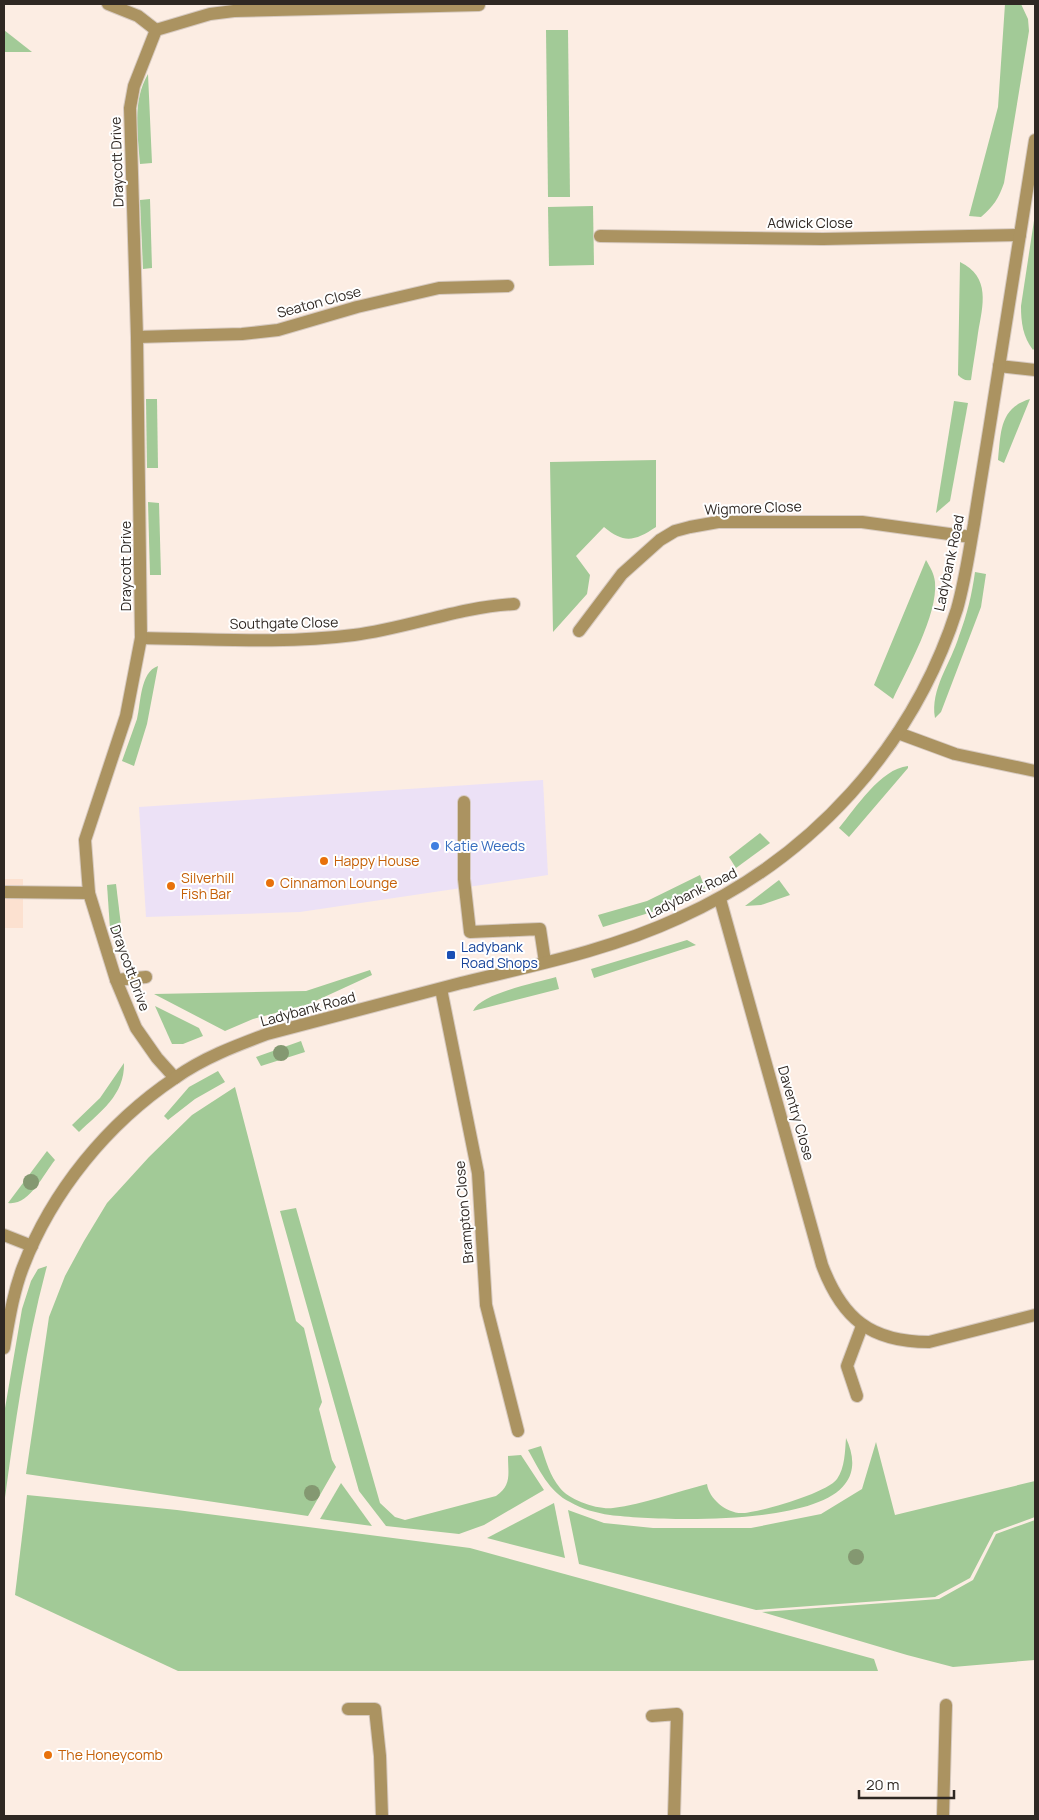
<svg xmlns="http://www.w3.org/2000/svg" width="1039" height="1820" viewBox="0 0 1039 1820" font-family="Manrope,sans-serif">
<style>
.commercial{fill:#ece1f6}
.built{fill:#fce1d0}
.green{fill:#a2ca97}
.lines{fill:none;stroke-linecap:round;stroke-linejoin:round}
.service-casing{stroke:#d7cac0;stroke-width:14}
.minor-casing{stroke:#d7cac0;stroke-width:14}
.tertiary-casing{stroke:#d7cac0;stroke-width:14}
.service{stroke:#ab9361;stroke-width:12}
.minor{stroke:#ab9361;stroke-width:12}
.tertiary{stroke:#ab9361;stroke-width:12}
.tree{fill:#849871}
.shop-dot{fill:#3f7fe0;stroke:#fff;stroke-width:2}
.food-dot{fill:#e8710a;stroke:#fff;stroke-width:2}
.transit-dot{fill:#1a4fb4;stroke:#fff;stroke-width:2}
.labels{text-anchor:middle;stroke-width:4;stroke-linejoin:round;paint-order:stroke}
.street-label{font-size:14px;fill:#2f2823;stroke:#fff}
.shop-label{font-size:14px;fill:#366cbe;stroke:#fff;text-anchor:start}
.food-label{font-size:14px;fill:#c56008;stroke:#fff;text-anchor:start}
.transit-label{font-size:14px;fill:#164399;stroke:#fff;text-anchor:start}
</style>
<rect width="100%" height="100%" fill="#fcede3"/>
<polygon class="commercial" points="543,780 548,875 300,912 146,917 139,807"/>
<rect class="built" x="4" y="879" width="19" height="49"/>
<g class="green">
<path d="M1005 4H1021L1028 19 1029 31 1004 183C999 198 993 207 981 217L969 216 998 107Z"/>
<polygon points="4,30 32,52 4,52"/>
<polygon points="546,30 568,30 570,197 548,197"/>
<path d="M148 74 152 163 140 164C138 134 132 101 148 74Z"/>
<polygon points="150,199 152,268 143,269 140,200"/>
<polygon points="593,206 594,265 549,266 548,207"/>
<path d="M1035 214V348L1033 350C1023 337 1021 323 1021 306Z"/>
<path d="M960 262C991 277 983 305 978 333 976 349 973 364 971 380 965 381 962 379 958 375Z"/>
<polygon points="146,399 157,399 158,468 147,468"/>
<path d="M1030 399 1004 463 998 460C1001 433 999 408 1030 399Z"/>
<polygon points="954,401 968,403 950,501 936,513"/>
<path d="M656 460V527C635 541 624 544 604 527L576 556 590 575 587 594 553 632 550 462Z"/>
<polygon points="148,502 159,503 161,575 150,575"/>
<path d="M926 560C930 567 934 573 935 582 938 615 907 669 893 699L874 685Z"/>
<path d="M975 572 986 574 981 607 941 712 935 718C930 689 951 663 959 636 967 615 972 594 975 572Z"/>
<path d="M158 666 147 724 134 766 122 761C127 747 132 733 137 719 141 703 140 672 158 666Z"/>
<path d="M908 766V768L849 837 839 828C856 808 880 769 908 766Z"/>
<polygon points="760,833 770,843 736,868 729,857"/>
<polygon points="700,875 705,888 652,912 603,927 598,915 647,901"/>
<polygon points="779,880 790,895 761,905 745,906"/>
<polygon points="116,884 124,950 117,947 110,929 107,885"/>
<polygon points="687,940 696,945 594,978 591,969"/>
<polygon points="370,970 372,975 309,1004 253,1019 225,1031 154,994 306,991"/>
<path d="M556 977 559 989 473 1011C481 993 536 983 556 977Z"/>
<polygon points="155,1006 199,1028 203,1036 183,1044 172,1044"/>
<polygon points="301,1041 305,1052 261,1066 256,1057"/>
<path d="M124 1063C125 1095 100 1112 79 1132L72 1125 100 1098Z"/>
<polygon points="218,1071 225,1082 195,1099 168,1120 164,1116 189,1087"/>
<polygon points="235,1087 296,1321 304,1328 322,1402 319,1409 332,1460 336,1467 308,1516 26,1474 49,1317 65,1276 84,1241 107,1203 149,1157 192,1115"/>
<path d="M47 1151 55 1160C43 1175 29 1206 8 1203Z"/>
<path d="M296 1208 380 1503 395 1517 405 1520 496 1496C512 1485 508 1474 508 1456L521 1455 544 1490 484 1525 459 1534 386 1526 359 1491 280 1211Z"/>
<path d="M47 1266C26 1344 15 1424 4 1505V1414L22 1309 31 1281 38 1269Z"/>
<path d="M846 1438C853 1453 856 1470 845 1484 815 1526 658 1521 610 1515 596 1513 582 1509 570 1502 549 1492 539 1469 528 1450L541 1446C546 1461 550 1476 560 1488 569 1500 598 1510 613 1508 644 1504 676 1492 707 1484 709 1499 727 1514 743 1513 761 1512 827 1493 837 1479 845 1468 845 1451 846 1438Z"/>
<polygon points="876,1442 895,1515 1035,1481 1035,1517 994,1532 970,1578 935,1597 756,1610 579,1564 568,1510 604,1523 653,1528 751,1528 821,1514 862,1489"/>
<polygon points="341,1483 372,1526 320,1519"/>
<polygon points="27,1495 177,1510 470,1548 874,1659 878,1671 178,1671 15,1595"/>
<polygon points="554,1503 565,1558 487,1538"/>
<polygon points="1035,1520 1035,1660 953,1667 907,1655 762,1612 939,1599 973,1580 996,1534"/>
</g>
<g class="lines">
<g class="service-casing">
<g id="service">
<polyline points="464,802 464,879 470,932 540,929 545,962"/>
<polyline points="4,892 89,893"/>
<polyline points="116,980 146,977"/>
</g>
</g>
<g class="minor-casing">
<g id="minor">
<polyline points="108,4 138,16 156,30"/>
<polyline points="600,236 823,239 1020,235"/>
<polyline points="137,337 242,334 278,330 357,307 439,288 508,286"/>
<polyline points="999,366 1035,370"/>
<polyline points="579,631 622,574 660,540 675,531 690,527 718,522 862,522 971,537"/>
<path d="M141 638C212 639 284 644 354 635 408 628 459 607 514 604"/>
<polyline points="898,733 955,754 1035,771"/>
<path d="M720 899 822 1265C842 1318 870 1342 929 1342L1035 1315"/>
<polyline points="441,989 478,1173 486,1305 518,1431"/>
<polyline points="175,1078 157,1058 136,1028 116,980 89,893 85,840 126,716 141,638 137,337 130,108 134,86 156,30 210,14 234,11 479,5"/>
<polyline points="4,1235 32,1246"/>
<polyline points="857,1396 847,1366 862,1326"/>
<polyline points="348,1709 375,1709 380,1756 382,1816"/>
<polyline points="652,1716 677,1714 674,1816"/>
<polyline points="943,1816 946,1705"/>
</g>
</g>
<g class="tertiary-casing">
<path id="tertiary" d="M4 1348C9 1320 13 1293 23 1267 52 1191 108 1123 175 1078 203 1058 235 1046 267 1034 332 1017 397 1000 461 983 535 965 610 950 679 918 811 859 913 747 957 609 965 581 969 552 974 524 980 484 987 444 993 405 1007 316 1021 228 1035 140"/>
</g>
<use href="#service" class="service"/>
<use href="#minor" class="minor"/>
<use href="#tertiary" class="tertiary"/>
</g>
<g class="tree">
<circle cx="281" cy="1053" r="8"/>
<circle cx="31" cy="1182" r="8"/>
<circle cx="312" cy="1493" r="8"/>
<circle cx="856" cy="1557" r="8"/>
</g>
<circle class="shop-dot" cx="435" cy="846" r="5"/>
<g class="food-dot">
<circle cx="324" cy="861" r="5"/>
<circle cx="270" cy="883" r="5"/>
<circle cx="171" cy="886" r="5"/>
<circle cx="48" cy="1755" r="5"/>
</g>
<rect class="transit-dot" x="446" y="950" width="10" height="10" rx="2.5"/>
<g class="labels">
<g class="street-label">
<text transform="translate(117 162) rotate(-92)" y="5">Draycott Drive</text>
<text x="810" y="228">Adwick Close</text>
<text transform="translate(319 302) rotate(-15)" y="5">Seaton Close</text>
<text transform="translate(753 508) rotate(-2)" y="5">Wigmore Close</text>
<text transform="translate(949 563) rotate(-78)" y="5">Ladybank Road</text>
<text transform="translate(126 566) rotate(-90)" y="5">Draycott Drive</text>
<text transform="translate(284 623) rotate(-1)" y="5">Southgate Close</text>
<text transform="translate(692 893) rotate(-26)" y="5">Ladybank Road</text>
<text transform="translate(130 968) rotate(70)" y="5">Draycott Drive</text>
<text transform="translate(308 1009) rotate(-15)" y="5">Ladybank Road</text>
<text transform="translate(796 1113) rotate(74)" y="5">Daventry Close</text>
<text transform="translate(464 1212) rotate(-95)" y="5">Brampton Close</text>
</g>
<g class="shop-label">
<text x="445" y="851">Katie Weeds</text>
</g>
<g class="food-label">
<text x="334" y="866">Happy House</text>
<text x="181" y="883">Silverhill<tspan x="181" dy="16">Fish Bar</tspan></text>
<text x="280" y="888">Cinnamon Lounge</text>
<text x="58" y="1760">The Honeycomb</text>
</g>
<g class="transit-label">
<text x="461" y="952">Ladybank<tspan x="461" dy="16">Road Shops</tspan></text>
</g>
</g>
<rect width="1039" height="1820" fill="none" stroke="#2f2823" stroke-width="10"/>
<path d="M859 1790v8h95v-8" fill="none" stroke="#2f2823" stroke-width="2.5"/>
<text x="866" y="1790" font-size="15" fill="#2f2823" stroke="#ffffff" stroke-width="4" paint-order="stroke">20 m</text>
</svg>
